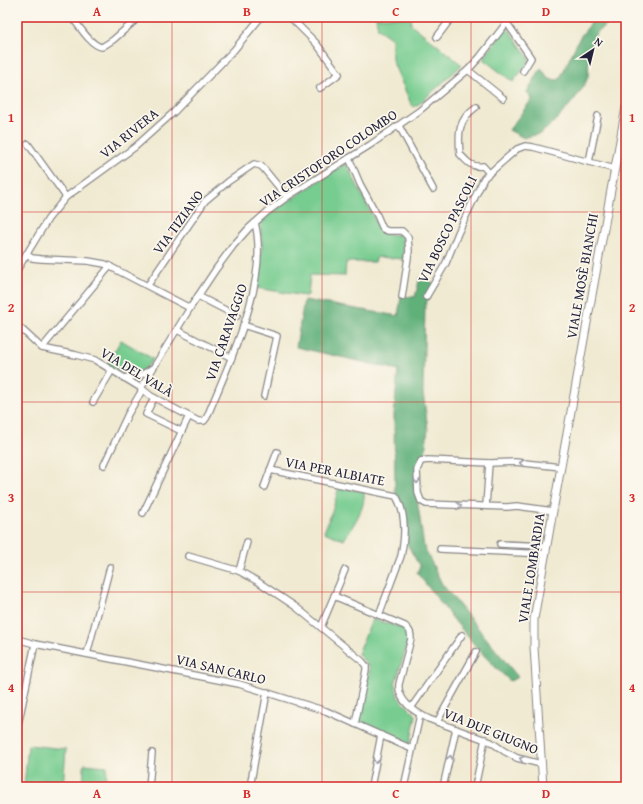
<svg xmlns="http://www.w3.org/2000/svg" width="643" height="804" viewBox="0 0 643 804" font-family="'Gentium Book Plus',serif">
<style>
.green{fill:#77cc90;stroke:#4c7766}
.forest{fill:#61b07a;stroke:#42695a}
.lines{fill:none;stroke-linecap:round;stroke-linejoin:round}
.minor-casing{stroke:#898686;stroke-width:8}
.major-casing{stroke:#898686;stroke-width:9}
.minor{stroke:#fff;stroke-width:5.5}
.major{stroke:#fff;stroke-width:7}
.oneway{stroke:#9c9ca7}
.grid{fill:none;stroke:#d62828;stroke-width:1;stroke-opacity:0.55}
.labels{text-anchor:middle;stroke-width:3.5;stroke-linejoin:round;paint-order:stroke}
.street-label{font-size:14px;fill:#22223b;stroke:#fbf7ec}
.neatline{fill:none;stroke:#d62828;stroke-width:1.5}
.grid-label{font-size:13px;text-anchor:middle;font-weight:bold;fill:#d62828}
</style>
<rect width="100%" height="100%" fill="#fbf7ec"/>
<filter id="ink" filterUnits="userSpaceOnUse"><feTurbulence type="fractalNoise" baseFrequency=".025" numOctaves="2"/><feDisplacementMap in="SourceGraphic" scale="8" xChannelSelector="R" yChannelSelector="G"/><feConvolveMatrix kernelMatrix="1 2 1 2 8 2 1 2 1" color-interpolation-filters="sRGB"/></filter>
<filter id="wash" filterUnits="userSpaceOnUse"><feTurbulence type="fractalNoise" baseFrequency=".012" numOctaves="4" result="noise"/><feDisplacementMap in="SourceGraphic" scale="16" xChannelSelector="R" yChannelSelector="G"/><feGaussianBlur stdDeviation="0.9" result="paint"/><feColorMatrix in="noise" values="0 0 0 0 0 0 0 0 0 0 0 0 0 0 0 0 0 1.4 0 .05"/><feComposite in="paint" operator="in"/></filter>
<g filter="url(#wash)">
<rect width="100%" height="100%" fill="#f0ead2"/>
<g class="green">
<polygon points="376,17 414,17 411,20 411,24 462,65 419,104 414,107 411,104 392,60 392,39 378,29"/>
<polygon points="507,27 530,60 513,82 483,59"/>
<polygon points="346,163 382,234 401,235 404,239 403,259 377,257 375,262 346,262 345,276 310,275 308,295 305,296 257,288 262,246 260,222 266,216"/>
<path d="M121 340 153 359C138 381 126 376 107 364Z"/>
<path d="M339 487 364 492C366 509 352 526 344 540L324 532 332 512Z"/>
<polygon points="372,619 407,629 410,635 395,684 398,697 416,715 410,745 358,722 370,668 358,654"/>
<polygon points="28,745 66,749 63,787 24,787"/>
<polygon points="84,764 107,766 105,787 83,787"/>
</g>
<g class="forest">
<path d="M596 17H611C609 26 600 27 595 35 588 44 589 65 588 76 585 91 554 124 541 133 537 135 529 136 524 138L509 130 532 99 527 92 541 68 549 79 559 80 580 37Z"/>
<path d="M420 277 437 285 426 303 425 307 423 393 428 429 425 454 418 462 415 485 424 547 442 584 518 677 510 681C474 649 447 610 417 573L420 567 406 542 405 521 395 491 394 415 398 370 296 347 304 300 398 316 401 296 415 297Z"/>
</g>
</g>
<g filter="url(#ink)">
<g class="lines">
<g class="minor-casing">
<g id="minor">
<path d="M72 17C79 26 91 46 102 47L113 40 139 17"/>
<polyline points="290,17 316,43 339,74 320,88"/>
<polyline points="507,23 531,58 523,71"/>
<polyline points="437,37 452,17"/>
<polyline points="468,70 503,98"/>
<path d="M476 107C458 120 458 133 460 154 467 162 472 168 483 166L489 173"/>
<polyline points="399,126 433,189"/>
<polyline points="28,144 66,197"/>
<polyline points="349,158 360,184 376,213 383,229 388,231 402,231 408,237 409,251 402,297"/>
<polyline points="589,162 598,116"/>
<polyline points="26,254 32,258 41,259 88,261 105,264 190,308"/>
<polyline points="17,270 48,219 66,197 135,147 174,112 234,50 261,17"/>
<polyline points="148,285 205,201 229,181 254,164 261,166 264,169 287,197"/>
<polyline points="198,296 237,316"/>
<polyline points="426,297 446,263 458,233 484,178 517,149 525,146 533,147 615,169"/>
<path d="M17 325 42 348 76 355 95 360 141 388 151 396 198 421H204L207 417C229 363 270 281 255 223"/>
<polyline points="243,325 277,336 264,396"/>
<polyline points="177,330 232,358"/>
<polyline points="42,348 110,266"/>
<polyline points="124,378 141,375 151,369"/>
<polyline points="154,398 146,414 181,431"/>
<polyline points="93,402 112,370"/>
<polyline points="104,465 128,414 141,392 141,388 190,308 216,269 233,246 249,228 267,212 287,197 370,145 419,111 468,70 480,57 511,17"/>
<path d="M270 470 396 496C406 513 405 537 401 556L379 615"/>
<polyline points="264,487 277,452"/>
<polyline points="486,506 489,463"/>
<polyline points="553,511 517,506 507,507 426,504 421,501 418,493 417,470 421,461 428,460 490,463 515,462 561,467"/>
<polyline points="143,513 189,416"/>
<polyline points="500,544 547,546"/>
<polyline points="440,549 546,554"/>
<polyline points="188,556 239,571 257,581 296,607 362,661 366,666 366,670 355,724"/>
<polyline points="239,571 247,542"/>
<path d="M334 596 405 626C410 630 411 633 411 639L399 684C397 701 415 712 429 719L491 742 504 751 517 758 541 764"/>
<polyline points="321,627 345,570"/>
<polyline points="17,639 35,644 239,684 326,711 412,749"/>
<polyline points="87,654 110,567"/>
<polyline points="411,708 462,635"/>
<polyline points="437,722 476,652"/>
<polyline points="17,730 35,644"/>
<polyline points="149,787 152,753"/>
<polyline points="250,787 267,692"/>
<polyline points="371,787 381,735"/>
<polyline points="404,787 420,715"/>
<polyline points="443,787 456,729"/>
<polyline points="475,787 485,739"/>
</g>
</g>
<g class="major-casing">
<polyline id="major" points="543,787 534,647 534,619 553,511 626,107"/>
</g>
<use href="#minor" class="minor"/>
<use href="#major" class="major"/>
</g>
<defs><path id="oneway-chevron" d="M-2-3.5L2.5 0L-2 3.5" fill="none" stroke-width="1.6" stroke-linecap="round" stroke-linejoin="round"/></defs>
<g class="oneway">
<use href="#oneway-chevron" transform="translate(522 463) rotate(-173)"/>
<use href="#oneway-chevron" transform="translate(417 481) rotate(88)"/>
<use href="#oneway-chevron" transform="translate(459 506) rotate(1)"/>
<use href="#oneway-chevron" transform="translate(450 758) rotate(-78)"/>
<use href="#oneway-chevron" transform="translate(522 759) rotate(-161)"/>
<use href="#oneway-chevron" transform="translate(376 761) rotate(101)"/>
</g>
</g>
<path class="grid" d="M172 17V787M322 17V787M471 17V787M17 212H626M17 402H626M17 592H626"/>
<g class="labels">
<g class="street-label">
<text transform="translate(129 133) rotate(-39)" y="5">VIA RIVERA</text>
<text transform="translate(328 158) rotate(-34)" y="5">VIA CRISTOFORO COLOMBO</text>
<text transform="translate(178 222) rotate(-54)" y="5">VIA TIZIANO</text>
<text transform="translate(447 229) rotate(-64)" y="5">VIA BOSCO PASCOLI</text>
<text transform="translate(582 276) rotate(-80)" y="5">VIALE MOSÈ BIANCHI</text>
<text transform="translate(226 332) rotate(-71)" y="5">VIA CARAVAGGIO</text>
<text transform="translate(137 372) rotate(31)" y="5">VIA DEL VALÀ</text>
<text transform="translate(335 471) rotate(11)" y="5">VIA PER ALBIATE</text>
<text transform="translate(531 568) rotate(-81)" y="5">VIALE LOMBARDIA</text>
<text transform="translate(221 669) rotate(13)" y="5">VIA SAN CARLO</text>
<text transform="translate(491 731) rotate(22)" y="5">VIA DUE GIUGNO</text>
</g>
</g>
<rect width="643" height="804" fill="none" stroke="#fbf7ec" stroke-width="44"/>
<g transform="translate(593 50) rotate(35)" stroke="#fbf7ec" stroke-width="3" paint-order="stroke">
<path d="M0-3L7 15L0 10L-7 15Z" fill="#22223b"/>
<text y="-6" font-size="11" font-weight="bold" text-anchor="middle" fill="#22223b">N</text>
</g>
<rect x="22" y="22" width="599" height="760" class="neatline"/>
<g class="grid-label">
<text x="97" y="16">A</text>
<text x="247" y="16">B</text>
<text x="396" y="16">C</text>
<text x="546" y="16">D</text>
<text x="11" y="122">1</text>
<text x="632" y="122">1</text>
<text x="11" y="312">2</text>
<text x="632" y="312">2</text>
<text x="11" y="502">3</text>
<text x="632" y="502">3</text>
<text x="11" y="692">4</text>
<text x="632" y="692">4</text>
<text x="97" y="798">A</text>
<text x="247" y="798">B</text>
<text x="396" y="798">C</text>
<text x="546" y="798">D</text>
</g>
</svg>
